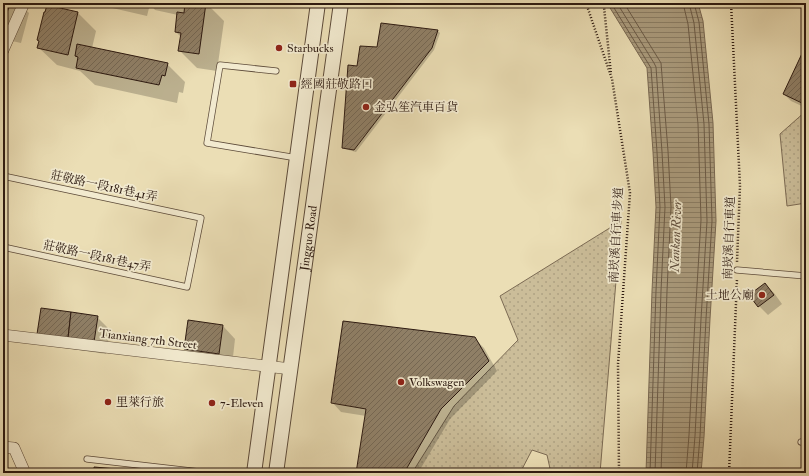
<svg xmlns="http://www.w3.org/2000/svg" width="809" height="476" viewBox="0 0 809 476" font-family="'IM FELL Double Pica','Noto Serif TC',serif">
<style>
.grass{fill:url(#grass-dots);stroke:#7c6b54}
.water{fill:url(#water-rules);stroke:#786751}
.shadow{fill:#0003}
.lines{fill:none;stroke-linecap:round;stroke-linejoin:round}
.shore{stroke:#6b5a46;stroke-width:1}
.building{fill:url(#building-hatch);stroke:#2c1910}
.service-casing{stroke:#5c4a39;stroke-width:7}
.minor-casing{stroke:#5c4a39;stroke-width:12}
.tertiary-casing{stroke:#5c4a39;stroke-width:16}
.path{stroke:#2c1910;stroke-width:2.5;stroke-dasharray:1 2;stroke-linecap:butt}
.service{stroke:#f2eacf;stroke-width:5.5}
.minor{stroke:#f2eacf;stroke-width:11}
.tertiary{stroke:#f2eacf;stroke-width:14}
.poi-dot{fill:#8f2418;stroke:#f2eacf;stroke-width:1.5}
.labels{text-anchor:middle;stroke-width:3.5;stroke-linejoin:round;paint-order:stroke}
.poi-label{font-size:12px;fill:#2c1910;stroke:#f2eacf;text-anchor:start}
.street-label{font-size:12px;fill:#2c1910;stroke:#f2eacf}
.water-label{font-size:13px;font-style:italic;fill:#5e4d3c;stroke:#f2eacf}
</style>
<defs>
<pattern id="grass-dots" width="8" height="8" patternUnits="userSpaceOnUse"><rect width="8" height="8" fill="#cbbd99"/><path d="M2 2h.1M6 6h.1" fill="none" stroke="#aea283" stroke-width="1.8" stroke-linecap="round"/></pattern>
<pattern id="water-rules" width="6" height="5" patternUnits="userSpaceOnUse"><rect width="6" height="5" fill="#aa9b7d"/><path d="M0 2.5h6" fill="none" stroke="#8b7e65"/></pattern>
<pattern id="building-hatch" width="6" height="6" patternUnits="userSpaceOnUse"><rect width="6" height="6" fill="#8f7f66"/><path d="M-1 1l2-2M0 6l6-6M5 7l2-2" fill="none" stroke="#756753"/></pattern>
</defs>
<rect width="100%" height="100%" fill="#ebdeb5"/>
<filter id="stains"><feTurbulence type="fractalNoise" baseFrequency=".005" numOctaves="4"/><feColorMatrix values="0 0 0 0 .2 0 0 0 0 .09 0 0 0 0 .02 0 0 0 .5 -.17"/></filter>
<radialGradient id="worn" r=".72"><stop offset=".6" stop-color="#630" stop-opacity="0"/><stop offset="1" stop-color="#630" stop-opacity=".3"/></radialGradient>
<g class="grass">
<polygon points="806,111 806,203 787,206 780,134"/>
<polygon points="621,221 600,473 551,473 547,455 532,450 520,473 412,473 454,406 518,340 500,296"/>
</g>
<polygon class="water" points="607,3 698,3 703,21 713,123 716,221 710,319 704,437 701,473 646,473 652,291 656,207 653,152 647,68"/>
<g class="shadow">
<polygon points="3,3 24,3 23,7 29,13 21,43 12,41 6,61 3,60"/>
<polygon points="105,3 206,3 224,21 217,71 197,68 179,50 181,37 176,32 178,15 155,10 150,4 147,16 108,7"/>
<polygon points="78,13 96,31 92,48 167,64 185,82 183,93 179,92 177,103 95,85 80,71 57,65 38,47"/>
<polygon points="382,24 438,31 440,33 434,50 356,152 345,149 343,147 357,67 378,48"/>
<polygon points="806,48 806,108 791,101 784,94"/>
<polygon points="765,284 774,293 782,304 768,315 759,306 750,295"/>
<polygon points="97,317 110,330 106,354 51,346"/>
<polygon points="223,326 235,339 232,366 198,362 185,349"/>
<polygon points="474,338 484,348 497,371 450,419 418,473 357,473 366,416 341,412 332,402"/>
</g>
<g class="lines">
<g class="shore">
<polyline points="611,3 651,68 657,152 660,207 656,291 650,473"/>
<polyline points="617,3 654,63 656,67 662,152 665,207 661,291 655,473"/>
<polyline points="624,3 661,63 668,151 671,207 667,291 661,473"/>
<polyline points="683,3 688,24 698,124 701,220 695,319 689,435 686,473"/>
<polyline points="689,3 694,23 704,124 707,221 701,319 695,436 692,473"/>
<polyline points="694,3 699,22 709,124 712,221 706,319 700,436 697,473"/>
</g>
</g>
<g class="building">
<polygon points="3,3 10,3 3,26"/>
<polygon points="185,3 206,3 199,54 178,51 181,33 175,32 177,12 184,13"/>
<polygon points="47,5 78,12 68,55 37,48 39,41 37,40 44,12 45,12"/>
<polygon points="381,23 438,30 432,48 354,150 342,148 348,65 357,66 360,46 377,47"/>
<polygon points="77,44 168,63 165,76 162,75 159,85 76,68 78,57 75,56"/>
<polygon points="806,45 806,100 804,104 783,94"/>
<polygon points="765,283 774,295 758,307 749,295"/>
<polygon points="41,308 71,312 68,338 37,334"/>
<polygon points="71,312 98,316 94,342 68,338"/>
<polygon points="188,320 223,325 219,354 184,349"/>
<polygon points="343,321 475,337 489,361 441,409 404,473 356,473 366,409 331,403"/>
<polygon points="94,467 162,473 94,473"/>
</g>
<g class="lines">
<g class="service-casing">
<g id="service">
<polyline points="276,71 220,65 207,143 297,158"/>
<polyline points="3,176 201,218 187,287 3,247"/>
<polyline points="737,270 806,276"/>
<polyline points="801,442 806,443"/>
<polyline points="87,459 209,473"/>
</g>
</g>
<g class="minor-casing">
<g id="minor">
<polyline points="3,50 24,3"/>
<polyline points="3,335 291,369"/>
<polyline points="3,447 14,448 25,473"/>
</g>
</g>
<g class="tertiary-casing">
<g id="tertiary">
<polyline points="254,473 318,3"/>
<path id="s1" d="M276 473 341 3"/>
</g>
</g>
<g class="path">
<polyline points="586,3 612,79 630,193 618,364 619,473"/>
<polyline points="602,3 604,7 611,74"/>
<polyline points="731,3 740,186 737,262"/>
<polyline points="729,473 737,279"/>
</g>
<use href="#service" class="service"/>
<use href="#minor" class="minor"/>
<use href="#tertiary" class="tertiary"/>
</g>
<g class="poi-dot">
<circle cx="279" cy="48" r="4"/>
<rect x="289" y="80" width="8" height="8" rx="2"/>
<circle cx="366" cy="107" r="4"/>
<circle cx="762" cy="295" r="4"/>
<circle cx="401" cy="382" r="4"/>
<circle cx="108" cy="402" r="4"/>
<circle cx="212" cy="403" r="4"/>
</g>
<g class="labels">
<g class="poi-label">
<text x="287" y="52">Starbucks</text>
<text x="301" y="88">經國莊敬路口</text>
<text x="374" y="111">金弘笙汽車百貨</text>
<text x="754" y="299" text-anchor="end">土地公廟</text>
<text x="409" y="386">Volkswagen</text>
<text x="116" y="406">里萊行旅</text>
<text x="220" y="407">7-Eleven</text>
</g>
<g class="street-label">
<text transform="translate(104 186) rotate(12)" y="4">莊敬路一段181巷41弄</text>
<text transform="translate(616 235) rotate(-87)" y="4">南崁溪自行車步道</text>
<text dy="4" stroke="none"><textPath href="#s1" startOffset="237">Jingguo Road</textPath></text>
<text transform="translate(729 238) rotate(-88)" y="4">南崁溪自行車道</text>
<text transform="translate(97 256) rotate(12)" y="4">莊敬路一段181巷47弄</text>
<text transform="translate(148 339) rotate(7)" y="4">Tianxiang 7th Street</text>
</g>
<g class="water-label">
<text transform="translate(675 236) rotate(-88)" y="5">Nankan River</text>
</g>
</g>
<rect width="809" height="476" fill="none" stroke="#ebdeb5" stroke-width="16"/>
<rect x="4" y="4" width="801" height="468" fill="none" stroke="#2c1910" stroke-width="2"/>
<rect x="8" y="8" width="793" height="460" fill="none" stroke="#2c1910"/>
<rect width="100%" height="100%" filter="url(#stains)"/>
<rect width="100%" height="100%" fill="url(#worn)"/>
</svg>
